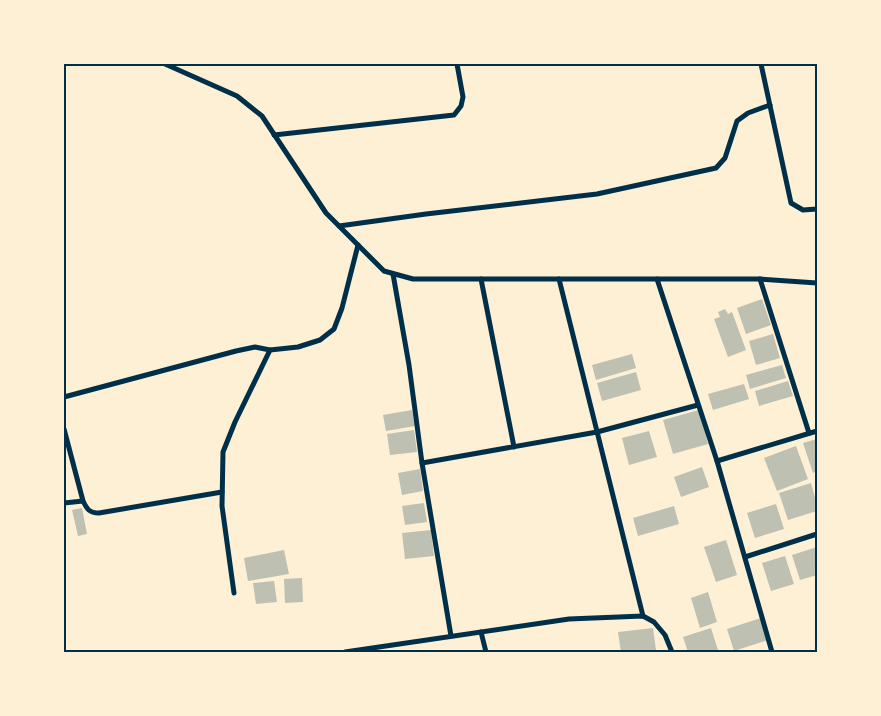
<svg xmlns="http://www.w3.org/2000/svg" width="881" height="716" viewBox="0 0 881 716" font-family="'Space Grotesk',sans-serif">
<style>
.building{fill:#bec0b2}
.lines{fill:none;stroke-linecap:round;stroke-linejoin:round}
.minor{stroke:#003049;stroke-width:5}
.neatline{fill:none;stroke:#003049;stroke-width:2}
</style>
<rect width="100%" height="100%" fill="#fdf0d5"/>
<g class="building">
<polygon points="762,299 771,325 746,334 737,308"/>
<polygon points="725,309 728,314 732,312 746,350 728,357 714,319 720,317 718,312"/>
<polygon points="773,334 780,358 756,365 749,341"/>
<polygon points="632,354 636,368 596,380 592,365"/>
<polygon points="782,365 786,378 750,389 746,375"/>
<polygon points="636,372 641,390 602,401 597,383"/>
<polygon points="788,381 793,396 759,406 755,391"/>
<polygon points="744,384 749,399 713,410 708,394"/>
<polygon points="412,410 415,426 386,431 383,415"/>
<polygon points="699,410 708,444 673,454 663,420"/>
<polygon points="414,430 417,452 390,455 387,434"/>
<polygon points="649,431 657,457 629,465 622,438"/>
<polygon points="817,439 817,471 813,473 803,443"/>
<polygon points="796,446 808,479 777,491 764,458"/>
<polygon points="702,467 709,487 681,497 674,477"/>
<polygon points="420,469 423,491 402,495 398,473"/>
<polygon points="811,483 817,505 817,511 788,520 779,493"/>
<polygon points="424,503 427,522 405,525 402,506"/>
<polygon points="776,504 784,529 755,538 747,513"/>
<polygon points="674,506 679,524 638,536 633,518"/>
<polygon points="82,508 87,534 78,536 72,510"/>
<polygon points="431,530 434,556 405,559 402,533"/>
<polygon points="726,540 737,575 716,582 704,547"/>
<polygon points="817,547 817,575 800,580 792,555"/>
<polygon points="284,550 289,574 248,581 244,558"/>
<polygon points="785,556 794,584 771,591 762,563"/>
<polygon points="302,578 303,602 285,603 284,579"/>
<polygon points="274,581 277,602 256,604 253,583"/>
<polygon points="708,592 717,622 700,628 691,598"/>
<polygon points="761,618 768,640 734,651 727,629"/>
<polygon points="653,628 656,650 621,652 618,632"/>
<polygon points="711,628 718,650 710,652 688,652 683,637"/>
</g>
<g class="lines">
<g class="minor">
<polyline points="165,64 237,96 262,116 326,213 384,271 413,279 760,279 817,283"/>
<polyline points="761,64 791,203 803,210 817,209"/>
<polyline points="274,135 454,115 461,106 463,97 457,64"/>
<polyline points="339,226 426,214 597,194 716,168 725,158 737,121 748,113 770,105"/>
<polyline points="393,274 409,365 422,463 451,636"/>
<polyline points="481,279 514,447"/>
<polyline points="559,279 643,616"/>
<polyline points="657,279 717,461 772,652"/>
<polyline points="760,279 809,433"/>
<polyline points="64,397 236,351 255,347 270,350 298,347 320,340 334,329 342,308 358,245"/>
<path d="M64 429 83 501C87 509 89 513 99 513L222 492"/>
<polyline points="717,461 817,431"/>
<polyline points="422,463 597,432 698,405"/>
<polyline points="64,503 83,501"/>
<polyline points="745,557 817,534"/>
<polyline points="234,593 222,506 223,452 235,422 270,350"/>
<polyline points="481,632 486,652"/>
<polyline points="345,652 569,619 643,616 654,622 665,635 672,652"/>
</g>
</g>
<rect width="881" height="716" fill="none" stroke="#fdf0d5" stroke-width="130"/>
<rect x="65" y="65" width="751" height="586" class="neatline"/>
</svg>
